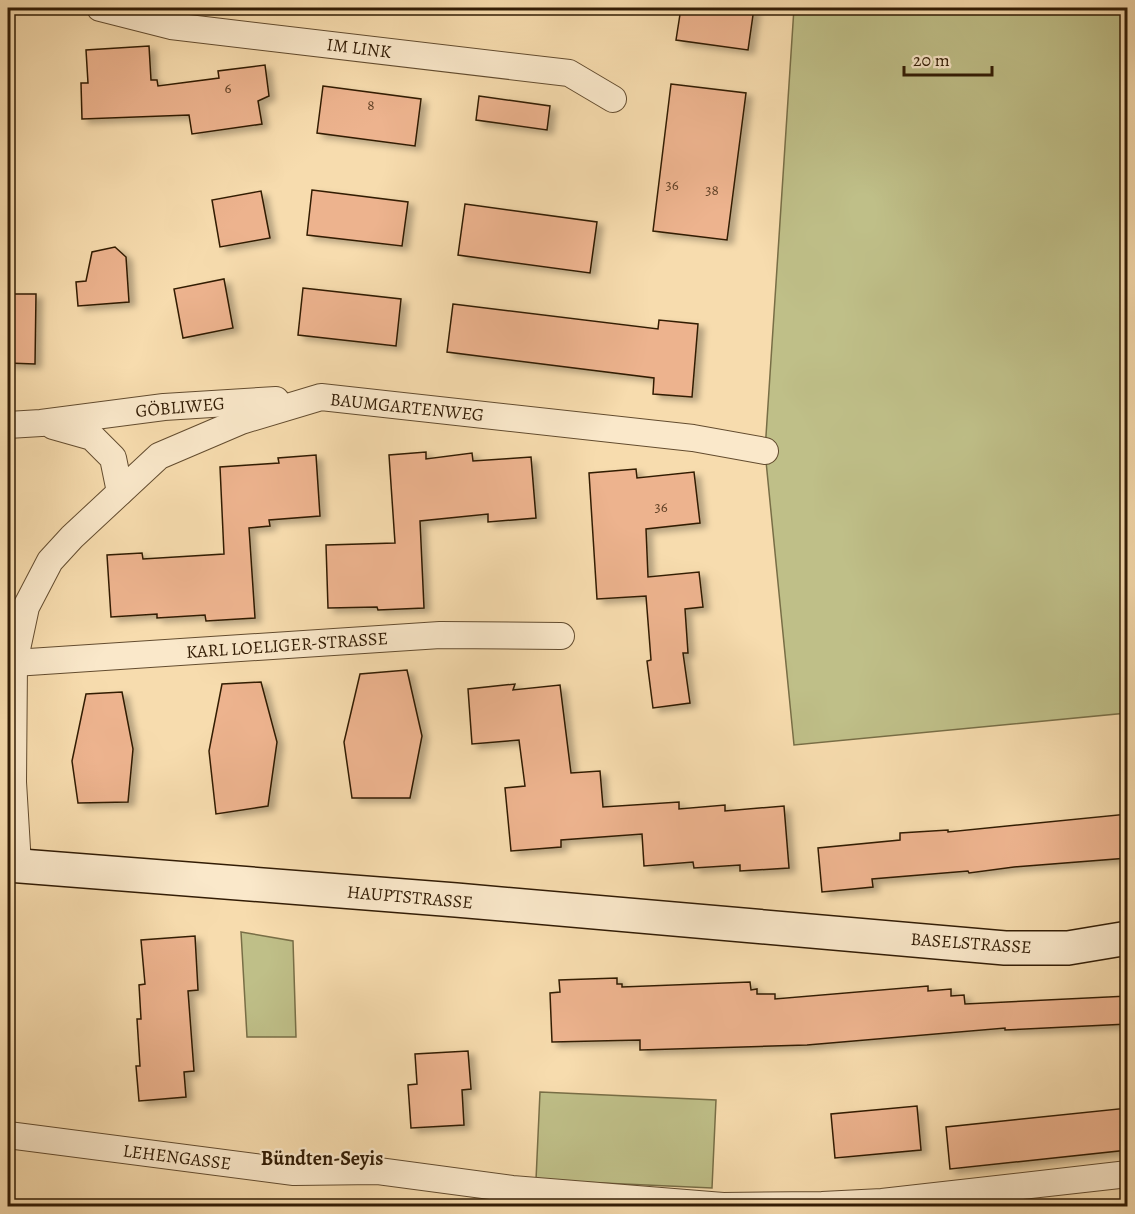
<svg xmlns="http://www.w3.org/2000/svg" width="1135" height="1214" viewBox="0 0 1135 1214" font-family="Alegreya,serif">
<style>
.green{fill:#bfbf88;stroke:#786e46;stroke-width:1.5}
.building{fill:#edb38e;stroke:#321c05;stroke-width:1.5;filter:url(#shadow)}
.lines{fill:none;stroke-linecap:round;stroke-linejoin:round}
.minor-casing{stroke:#634c2f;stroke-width:28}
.secondary-casing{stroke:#321c05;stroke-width:36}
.minor{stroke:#fae8ca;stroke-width:26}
.secondary{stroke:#fae8ca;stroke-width:33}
.labels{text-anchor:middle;stroke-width:4.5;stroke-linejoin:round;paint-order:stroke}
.number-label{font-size:15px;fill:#614227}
.street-label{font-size:18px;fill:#321c05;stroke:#fae8ca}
.neighbourhood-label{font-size:20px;font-weight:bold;fill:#321c05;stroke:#fae8ca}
</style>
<defs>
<filter id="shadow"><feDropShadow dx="6" dy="4" stdDeviation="3" flood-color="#0004"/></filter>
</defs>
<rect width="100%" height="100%" fill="#f7dcae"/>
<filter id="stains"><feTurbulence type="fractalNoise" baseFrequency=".00333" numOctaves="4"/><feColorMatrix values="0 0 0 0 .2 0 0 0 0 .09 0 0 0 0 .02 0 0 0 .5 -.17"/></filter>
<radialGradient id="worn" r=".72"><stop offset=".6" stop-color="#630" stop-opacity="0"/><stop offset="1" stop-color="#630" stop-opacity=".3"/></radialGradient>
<g class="green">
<polygon points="794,8 1127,8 1127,713 794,745 765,451"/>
<polygon points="241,932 293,941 296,1037 247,1037"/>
<polygon points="540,1092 716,1100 712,1188 536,1180"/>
</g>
<g class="building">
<polygon points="681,8 754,8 748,50 676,40"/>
<polygon points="149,46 151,80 157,80 158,86 219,78 218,71 265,65 269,96 258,101 262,124 192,134 189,115 82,119 81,83 88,83 86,50"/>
<polygon points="671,84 746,93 727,240 653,231"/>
<polygon points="323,86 421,99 415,146 317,133"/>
<polygon points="479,96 550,106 547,130 476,120"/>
<polygon points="312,190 408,202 402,246 307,235"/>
<polygon points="261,191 270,238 220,247 212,200"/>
<polygon points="465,204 597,222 590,273 458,255"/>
<polygon points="115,247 126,257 129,302 78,306 76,282 86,281 92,252"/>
<polygon points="224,279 233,328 183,338 174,289"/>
<polygon points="303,288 401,299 396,346 298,335"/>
<polygon points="8,294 36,294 35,364 8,363"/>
<polygon points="453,304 658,329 659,320 698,324 692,397 653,394 654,378 447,352"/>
<polygon points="426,452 426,459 472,453 473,461 531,457 536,518 488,522 488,514 420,521 424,608 378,610 377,607 328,608 326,545 395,543 389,455"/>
<polygon points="316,455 320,516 269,520 270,526 249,528 255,618 206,621 205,615 157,618 157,614 111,617 107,555 142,553 143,559 224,554 220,467 279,463 278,458"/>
<polygon points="636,469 637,478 694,472 700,523 646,529 648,577 699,572 703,607 685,609 688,653 683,653 690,703 653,708 647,661 651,660 646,596 597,599 589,473"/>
<polygon points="407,670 422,736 410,798 352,798 344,742 360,674"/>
<polygon points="261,682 277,742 268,806 216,814 209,751 222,684"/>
<polygon points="515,684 513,690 560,685 571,773 600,771 603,807 679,802 679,809 725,805 725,811 784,806 789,868 740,871 740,865 694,868 693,862 644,866 642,834 561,840 561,847 511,851 505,788 525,786 519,740 472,744 468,689"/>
<polygon points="122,692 133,749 128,802 78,803 72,761 86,694"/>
<polygon points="1128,814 1128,858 1014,867 969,873 968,871 872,879 873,887 822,892 818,848 900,840 900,833 948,830 948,832"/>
<polygon points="195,936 198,990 188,991 194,1071 184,1072 186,1097 139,1101 136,1066 140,1066 137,1019 141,1019 139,985 145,984 141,940"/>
<polygon points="617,978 617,984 622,984 622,987 750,982 751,990 757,989 757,994 775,994 775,999 928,986 928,991 951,989 951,996 964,995 965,1004 1128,996 1128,1024 1005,1030 1005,1028 807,1045 640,1050 640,1040 552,1042 550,993 560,992 559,980"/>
<polygon points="468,1051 471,1089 462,1090 464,1125 411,1128 408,1085 417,1084 415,1054"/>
<polygon points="917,1106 921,1150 835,1158 831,1114"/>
<polygon points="1128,1108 1128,1150 950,1169 946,1127"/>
</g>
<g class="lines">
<g class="minor-casing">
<g id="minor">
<polyline points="100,8 171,26 569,73 613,99"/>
<polyline points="8,425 41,423 164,407 276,400"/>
<polyline points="53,426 92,437 113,458 120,492"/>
<polyline points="14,663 440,635 561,636"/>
<polyline points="18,865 13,782 14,663 26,607 50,561 72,537 159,456 241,421 321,397 693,438 765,451"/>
<polyline points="8,1135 294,1172 378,1171 512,1189 723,1206 822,1205 882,1202 1128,1174"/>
</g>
</g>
<g class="secondary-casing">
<polyline id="secondary" points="8,865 456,900 1005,948 1068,948 1128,938"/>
</g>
<use href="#minor" class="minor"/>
<use href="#secondary" class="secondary"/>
</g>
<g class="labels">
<g class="number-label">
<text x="228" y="93">6</text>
<text x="371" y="110">8</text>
<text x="672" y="190">36</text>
<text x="712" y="195">38</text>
<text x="661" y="512">36</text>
</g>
<g class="street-label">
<text transform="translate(359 48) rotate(7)" y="6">IM LINK</text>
<text transform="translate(180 407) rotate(-5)" y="6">GÖBLIWEG</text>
<text transform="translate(407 407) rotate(6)" y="6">BAUMGARTENWEG</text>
<text transform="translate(287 645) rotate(-4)" y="6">KARL LOELIGER-STRASSE</text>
<text transform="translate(410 897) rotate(5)" y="6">HAUPTSTRASSE</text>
<text transform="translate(971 943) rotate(4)" y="6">BASELSTRASSE</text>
<text transform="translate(177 1157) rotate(7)" y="6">LEHENGASSE</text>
</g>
<g class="neighbourhood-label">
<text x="322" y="1165">Bündten-Seyis</text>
</g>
</g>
<rect width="1135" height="1214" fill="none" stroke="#f7dcae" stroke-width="30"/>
<rect x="9" y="9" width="1117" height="1196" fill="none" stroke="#321c05" stroke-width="3"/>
<rect x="15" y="15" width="1105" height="1184" fill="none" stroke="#321c05" stroke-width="1.5"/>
<path d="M904 66v9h88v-9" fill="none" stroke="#321c05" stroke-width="3"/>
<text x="913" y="66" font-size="18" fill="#321c05" stroke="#fae8ca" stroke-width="4.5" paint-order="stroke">20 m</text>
<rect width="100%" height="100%" filter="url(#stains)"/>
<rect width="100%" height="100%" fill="url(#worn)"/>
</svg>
